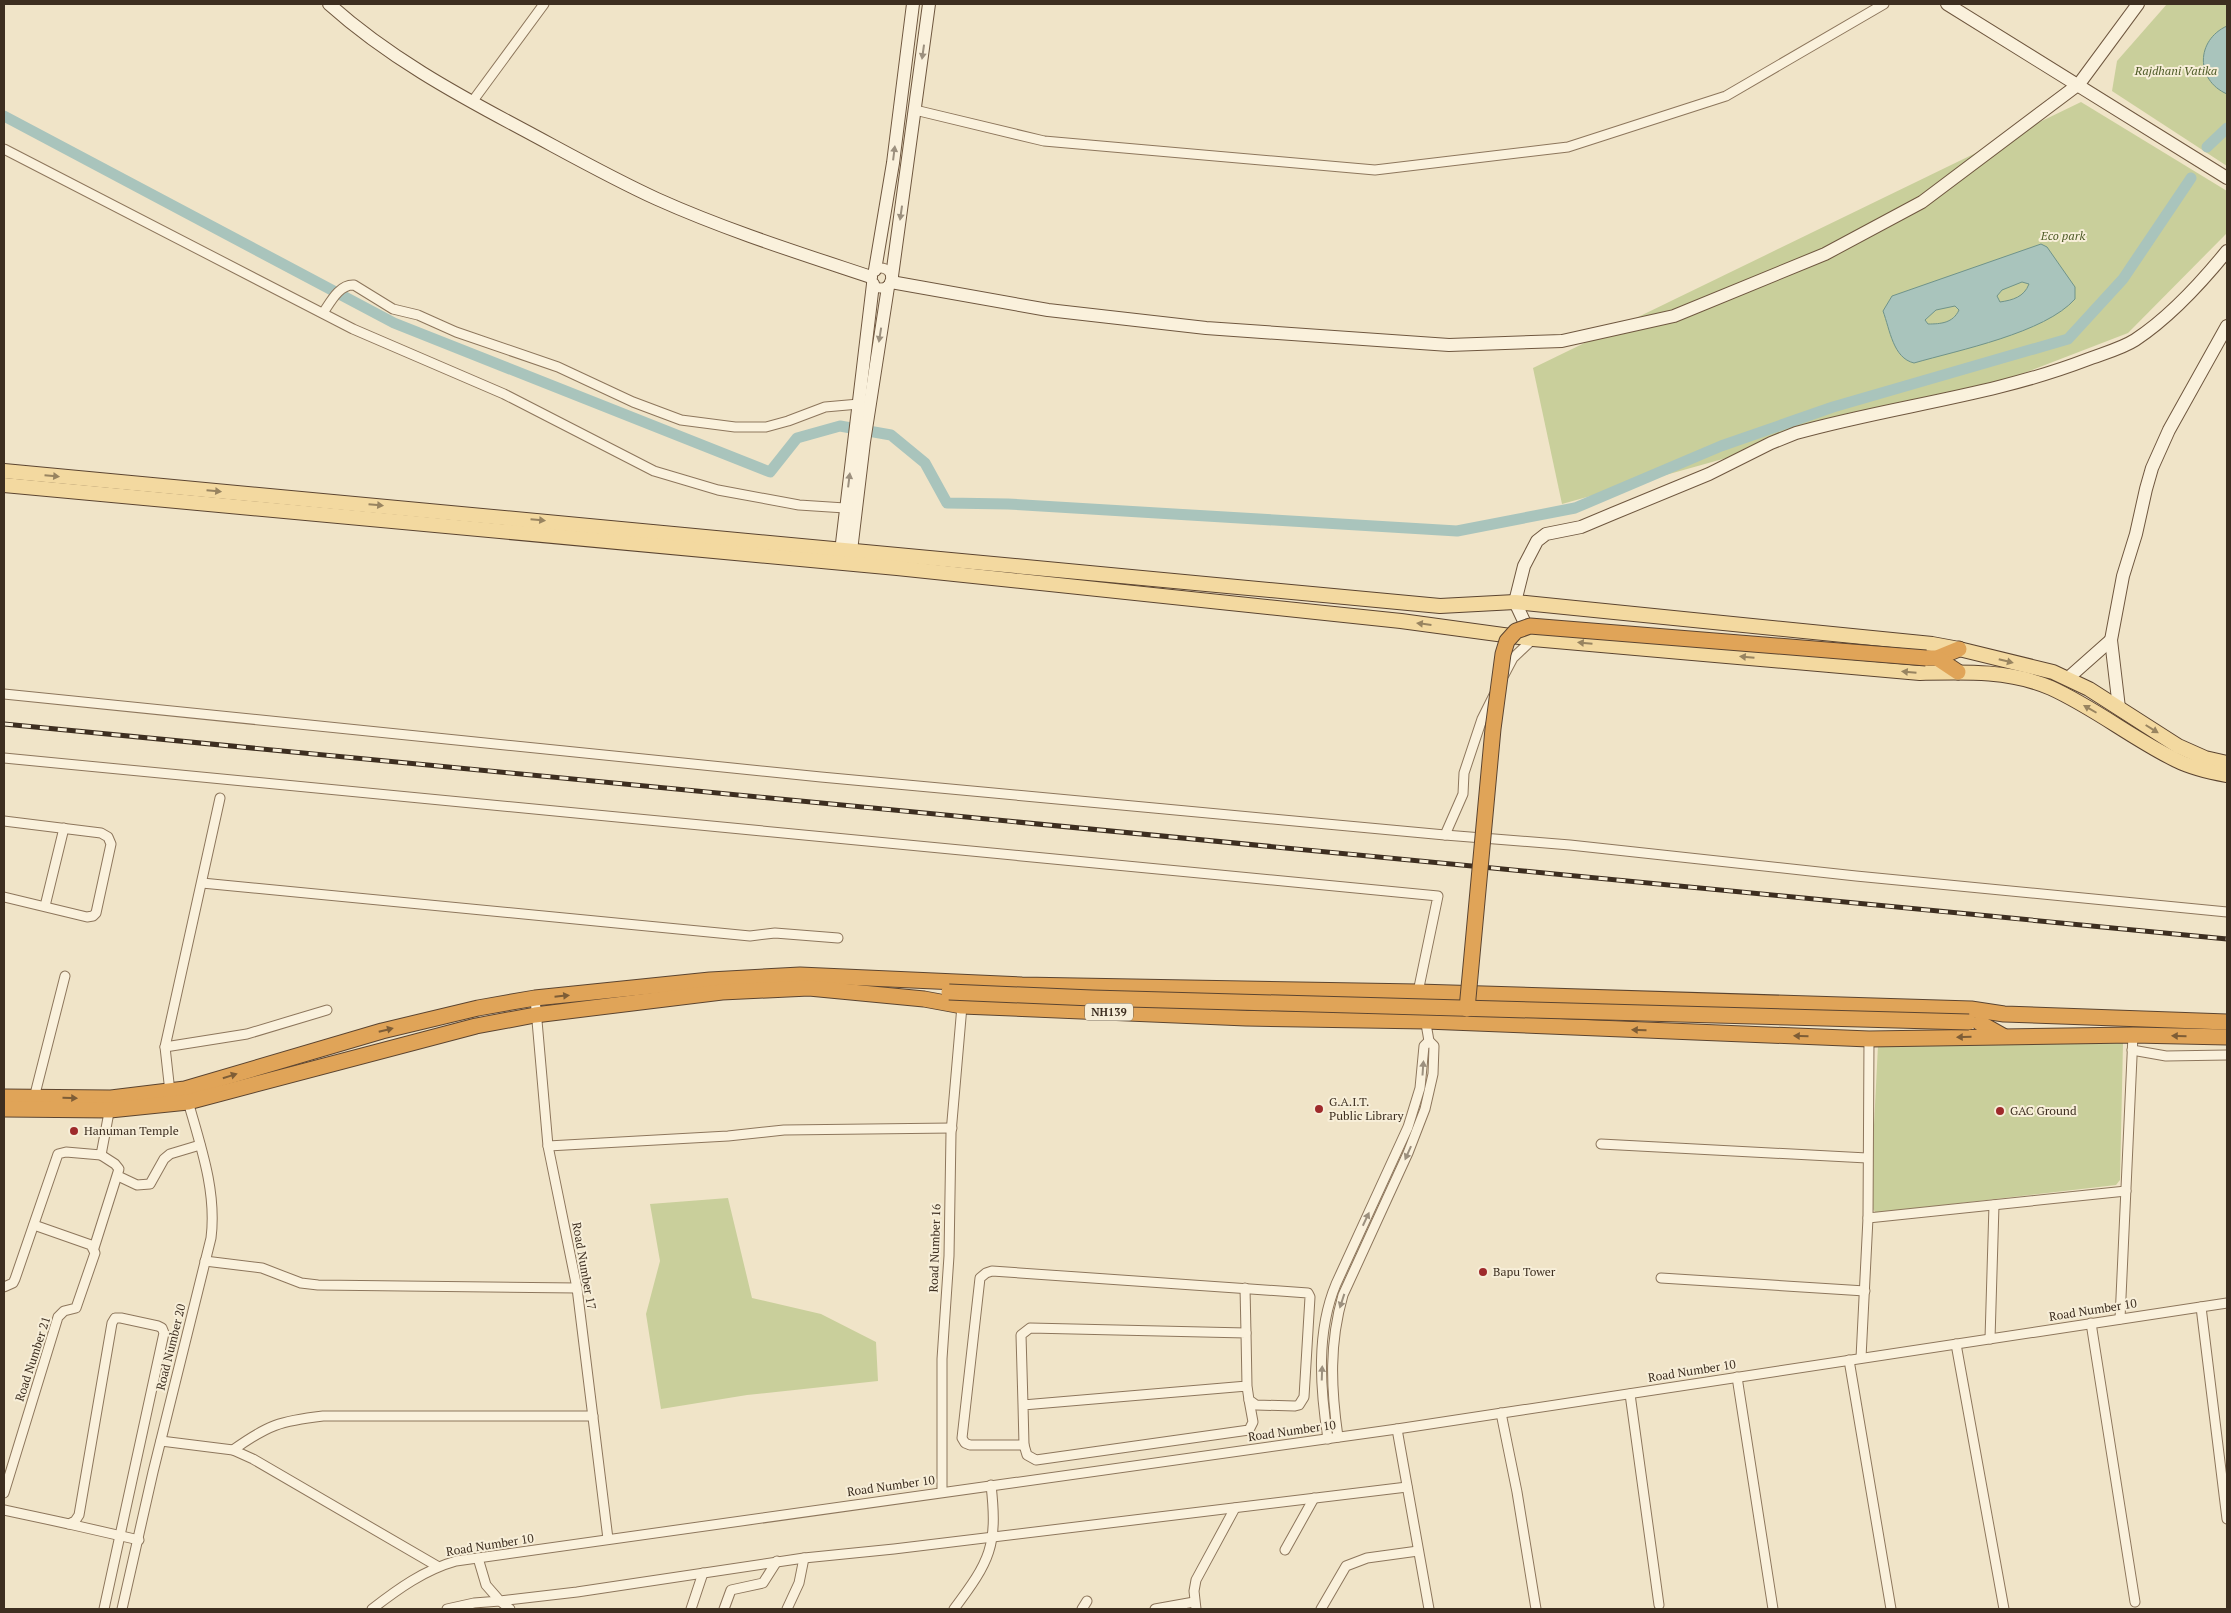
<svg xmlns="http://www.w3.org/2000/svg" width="2231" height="1613" viewBox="0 0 2231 1613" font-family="'PT Serif',serif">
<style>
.green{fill:#c9cf9b}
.water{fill:#a9c4bc;stroke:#6f938a;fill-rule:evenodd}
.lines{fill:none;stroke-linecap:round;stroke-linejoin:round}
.canal{stroke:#a9c4bc;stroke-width:11}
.street-casing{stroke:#8d765c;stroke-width:11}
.secondary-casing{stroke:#6f573f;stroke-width:14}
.primary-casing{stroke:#5b4430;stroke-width:16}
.highway-casing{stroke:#5b4430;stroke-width:17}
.street{stroke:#faf1dc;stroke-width:9}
.secondary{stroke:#faf1dc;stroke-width:12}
.primary{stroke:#f3d9a0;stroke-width:14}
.highway{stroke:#e0a458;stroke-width:15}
.rail-casing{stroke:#3d2e20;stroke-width:5}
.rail{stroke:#f7eed8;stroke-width:3;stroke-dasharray:9;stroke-linecap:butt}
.highway-bridge-casing{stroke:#5b4430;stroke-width:17;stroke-linecap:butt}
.highway-bridge{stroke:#e0a458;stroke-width:15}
.oneway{fill:#9c907e}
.oneway2{fill:#988460}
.oneway3{fill:#7e5d36}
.poi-dot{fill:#9e2a2b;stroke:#f7eed8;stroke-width:2}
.labels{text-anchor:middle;stroke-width:4;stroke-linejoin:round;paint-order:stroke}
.shield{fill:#f7eed8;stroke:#756857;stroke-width:1}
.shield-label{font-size:11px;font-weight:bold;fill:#3d2e20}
.park-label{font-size:12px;font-style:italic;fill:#4d5a26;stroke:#f7eed8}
.poi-label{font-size:12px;fill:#3d2e20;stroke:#f7eed8;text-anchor:start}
.street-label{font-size:12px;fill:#3d2e20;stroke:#f7eed8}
</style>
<rect width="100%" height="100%" fill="#f0e4c8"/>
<g class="green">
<polygon points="2167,4 2227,4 2227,166 2112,91 2117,61"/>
<polygon points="2081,102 2227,191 2227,233 2128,333 2009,379 1562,504 1533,368"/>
<polygon points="2123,1043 2120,1180 2116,1185 1876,1213 1870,1206 1878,1045"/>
<polygon points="728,1198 752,1298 821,1314 876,1342 878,1381 747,1395 661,1409 646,1314 660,1261 650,1204"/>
</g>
<g class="water">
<path d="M2227 26V94C2195 80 2196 40 2227 26Z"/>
<path d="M2041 244 2047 247 2075 287V299C2045 333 1959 350 1914 363 1893 358 1890 330 1883 311L1892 296ZM2022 282 2029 284C2024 297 2013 300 2000 302L1997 296 2002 290ZM1955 306 1959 310C1953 323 1941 324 1928 324L1925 320 1936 310Z"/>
</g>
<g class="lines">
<g class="canal">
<polyline points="4,116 394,323 770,472 797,438 840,426 891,435 925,463 947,503 1008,504 1457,531 1575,508 1721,446 1833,407 2068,339 2123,279 2191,178"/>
<polyline points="2207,147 2227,128"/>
</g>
<g class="street-casing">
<g id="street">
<polyline points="472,102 544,4"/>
<polyline points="915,110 1044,141 1375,170 1568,147 1726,96 1884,4"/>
<polyline points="4,149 353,329 504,394 654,471 718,490 799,505 845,508"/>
<circle cx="881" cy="278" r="10"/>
<path d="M323 313C330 303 339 284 354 285L393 309 418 315 456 332 558 367 633 402 681 420 735 427H766L788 421 825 407 859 404"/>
<polyline points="1504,675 1513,658 1533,639"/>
<polyline points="4,694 821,777 1445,835 1463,794 1464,773 1482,719 1494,695"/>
<polyline points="4,758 1438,896 1418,992 1419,995"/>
<polyline points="4,821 101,833 108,837 111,844 96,913 93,916 87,917 4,897"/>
<polyline points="1445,835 1570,845 1856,876 2227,912"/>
<polyline points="202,883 750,936 775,933 838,938"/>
<polyline points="45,906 64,828"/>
<polyline points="535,998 548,1146 577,1288 608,1539"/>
<polyline points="165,1047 247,1034 327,1010"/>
<polyline points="2132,1050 2166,1056 2227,1055"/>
<polyline points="170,1092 165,1047 220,798"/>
<polyline points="34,1098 65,976"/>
<polyline points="1601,1144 1867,1158"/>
<polyline points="548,1146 728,1136 784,1130 952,1128"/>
<polyline points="118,1176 137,1185 150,1184 164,1159 170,1154 200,1145"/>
<polyline points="1868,1218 2126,1191"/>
<polyline points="94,1248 119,1169 115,1164 101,1155"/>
<polyline points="205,1261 262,1268 301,1283 318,1285 577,1288"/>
<polyline points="1661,1278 1865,1291"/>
<polyline points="4,1287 13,1283 15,1279 58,1154 66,1152 101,1155 110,1107"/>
<polyline points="1245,1288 1246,1333"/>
<polyline points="2201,1307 2227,1519"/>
<polyline points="2120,1319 2133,1035"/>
<polyline points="2091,1323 2135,1602"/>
<polyline points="1990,1339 1994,1205"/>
<polyline points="1956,1344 2004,1609"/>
<polyline points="1861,1358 1868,1218 1869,1039"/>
<polyline points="1849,1360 1891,1609"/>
<polyline points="1737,1377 1773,1609"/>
<polyline points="1630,1394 1659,1605"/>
<polyline points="1023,1405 1024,1445 970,1445 965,1443 962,1438 980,1278 986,1273 992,1271 1308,1293 1310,1297 1304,1397 1299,1405 1295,1406 1256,1405 1249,1400 1247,1386 1246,1333 1030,1328 1021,1335 1023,1405 1247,1386"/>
<polyline points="1501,1413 1517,1492 1536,1609"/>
<polyline points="1397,1429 1429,1609"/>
<path d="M1338 1437C1331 1388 1329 1344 1343 1295L1408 1153 1425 1109 1433 1074 1434 1046 1429 1041 1425 1018"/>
<path d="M1328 1439C1320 1388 1316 1332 1336 1284L1408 1127 1420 1088 1424 1046 1429 1041"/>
<polyline points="161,1441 233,1450 253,1459 437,1566"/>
<polyline points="1024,1445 1027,1455 1036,1460 1249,1430 1253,1422 1249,1400"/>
<path d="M233 1450C268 1425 280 1421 323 1416H593"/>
<polyline points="942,1492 942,1359 949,1256 951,1133 962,1006"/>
<polyline points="4,1493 58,1317 64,1311 76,1308 95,1253 91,1245 34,1225"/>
<polyline points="4,1510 69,1524 75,1521 79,1515 112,1323 115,1318 121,1318 158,1326 162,1328 164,1333 104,1609"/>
<polyline points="69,1524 139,1540"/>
<polyline points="1285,1550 1314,1498"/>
<polyline points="478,1558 486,1585 500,1601 577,1592 804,1558 894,1549 1407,1487"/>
<path d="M122 1609 153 1472 211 1238C217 1191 200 1144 187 1098"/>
<path d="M372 1609C398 1589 424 1570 456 1561L1397 1429 2227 1303"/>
<polyline points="447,1609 474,1603 500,1601 510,1609"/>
<polyline points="691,1609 703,1573"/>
<polyline points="724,1609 731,1590 763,1583 777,1561"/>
<polyline points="787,1609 799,1583 804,1558"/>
<path d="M954 1609C990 1561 998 1546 991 1485"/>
<polyline points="1082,1609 1087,1601"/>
<polyline points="1155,1609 1194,1602"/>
<polyline points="1196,1609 1194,1591 1196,1580 1235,1508"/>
<polyline points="1321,1609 1346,1566 1367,1558 1418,1551"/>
</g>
</g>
<g class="secondary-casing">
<g id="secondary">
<path d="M329 4C387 56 454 93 522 129 567 153 611 178 657 199 726 230 799 253 871 277"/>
<polyline points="1947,4 2227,178"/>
<polyline points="875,270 893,163 913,4"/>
<polyline points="892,276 929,4"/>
<polyline points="891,282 1048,310 1206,328 1449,345 1562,341 1674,316 1825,254 1922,202 2079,84 2138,4"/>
<polyline points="850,559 864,442 888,287"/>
<polyline points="840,560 873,284"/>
<path d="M1530 634 1515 602 1524 566 1537 541 1546 534 1581 527 1612 514 1709 474 1771 443 1796 433C1892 406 1992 396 2086 360 2101 354 2121 349 2135 340 2170 317 2201 283 2227 251"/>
<polyline points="2067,679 2111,640"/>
<polyline points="2119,708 2111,640 2123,576 2136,534 2146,489 2152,468 2169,430 2227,326"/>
</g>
</g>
<g class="primary-casing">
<g id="primary">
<polyline points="4,471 1440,606 1515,602 1932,644 1959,649 2053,672 2089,689 2178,746 2205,758 2227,763"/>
<path d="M4 485 897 568 1401 621 1533 639 1920 673C1963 672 2010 670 2051 688 2095 708 2133 739 2176 760 2192 768 2210 772 2227 775"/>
</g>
</g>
<g class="highway-casing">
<g id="highway">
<polyline points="1926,658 1937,658 1959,649"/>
<polyline points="1937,658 1958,672"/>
<polyline points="1980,1023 2003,1036"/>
<polyline points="4,1097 111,1098 185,1089 382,1031 478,1008 535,998 710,980 800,975 1022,985 1418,992 1971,1009 2004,1014 2227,1022"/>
<polyline points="4,1109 110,1110 188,1102 476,1026 535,1015 722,992 809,988 924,999 962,1006 1246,1018 1426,1021 1869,1039 2133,1035 2227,1037"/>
</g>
</g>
<use href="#street" class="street"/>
<use href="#secondary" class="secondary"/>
<use href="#primary" class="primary"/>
<use href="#highway" class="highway"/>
<g class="rail-casing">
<polyline id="rail" points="4,724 2227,939"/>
</g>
<use href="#rail" class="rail"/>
<g class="highway-bridge-casing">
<g id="highway-bridge">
<polyline points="949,992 1092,998 1969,1022"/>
<polyline points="1467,1009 1493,729 1503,654 1507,641 1516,631 1530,626 1926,658"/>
</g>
</g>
<use href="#highway-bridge" class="highway-bridge"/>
</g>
<defs><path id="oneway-solid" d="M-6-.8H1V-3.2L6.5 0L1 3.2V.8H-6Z" transform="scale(1.25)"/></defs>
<g class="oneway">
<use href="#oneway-solid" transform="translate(923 52) rotate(98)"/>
<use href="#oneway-solid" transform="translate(894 153) rotate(-83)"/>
<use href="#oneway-solid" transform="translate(901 213) rotate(98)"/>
<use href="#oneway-solid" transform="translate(880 335) rotate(99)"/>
<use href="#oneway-solid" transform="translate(849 480) rotate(-83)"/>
<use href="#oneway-solid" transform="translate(1423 1068) rotate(-86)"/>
<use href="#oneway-solid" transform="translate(1408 1153) rotate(114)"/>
<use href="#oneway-solid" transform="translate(1366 1219) rotate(-65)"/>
<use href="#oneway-solid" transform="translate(1342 1301) rotate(108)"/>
<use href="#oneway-solid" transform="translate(1322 1373) rotate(-88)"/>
</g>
<g class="oneway2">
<use href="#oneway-solid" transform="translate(52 476) rotate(5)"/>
<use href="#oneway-solid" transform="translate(214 491) rotate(5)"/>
<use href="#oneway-solid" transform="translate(376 505) rotate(5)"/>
<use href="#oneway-solid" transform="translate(538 520) rotate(5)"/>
<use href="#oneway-solid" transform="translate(1424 624) rotate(-173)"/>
<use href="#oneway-solid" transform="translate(1585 643) rotate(-175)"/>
<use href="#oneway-solid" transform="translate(1747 657) rotate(-175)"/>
<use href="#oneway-solid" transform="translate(2006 661) rotate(14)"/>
<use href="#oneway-solid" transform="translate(1909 672) rotate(-175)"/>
<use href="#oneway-solid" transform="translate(2090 709) rotate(-150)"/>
<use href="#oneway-solid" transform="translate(2152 729) rotate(32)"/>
</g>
<g class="oneway3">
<use href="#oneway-solid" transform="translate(562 996) rotate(-6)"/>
<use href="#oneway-solid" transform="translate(386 1030) rotate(-14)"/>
<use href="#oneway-solid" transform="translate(1639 1030) rotate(-178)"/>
<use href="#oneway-solid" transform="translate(1801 1036) rotate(-178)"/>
<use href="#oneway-solid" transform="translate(2179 1036) rotate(-179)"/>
<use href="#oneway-solid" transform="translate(1964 1037) rotate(179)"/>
<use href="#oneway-solid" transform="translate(230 1076) rotate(-17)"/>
<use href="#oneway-solid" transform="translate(70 1098) rotate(1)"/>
</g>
<g class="poi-dot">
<circle cx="1319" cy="1109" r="5"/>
<circle cx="2000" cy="1111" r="5"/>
<circle cx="74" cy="1131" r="5"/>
<circle cx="1483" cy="1272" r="5"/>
</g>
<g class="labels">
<rect class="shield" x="1085" y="1003.5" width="48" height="17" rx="4"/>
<g class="shield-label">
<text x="1109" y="1016">NH139</text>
</g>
<g class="park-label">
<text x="2176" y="75">Rajdhani Vatika</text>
<text x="2063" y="240">Eco park</text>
</g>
<g class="poi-label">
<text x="1329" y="1106">G.A.I.T.<tspan x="1329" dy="14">Public Library</tspan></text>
<text x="2010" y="1115">GAC Ground</text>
<text x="84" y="1135">Hanuman Temple</text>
<text x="1493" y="1276">Bapu Tower</text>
</g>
<g class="street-label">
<text transform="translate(935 1248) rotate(-88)" y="4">Road Number 16</text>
<text transform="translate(584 1266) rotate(80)" y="4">Road Number 17</text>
<text transform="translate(2093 1310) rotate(-9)" y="4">Road Number 10</text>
<text transform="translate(171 1347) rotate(-76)" y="4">Road Number 20</text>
<text transform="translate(33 1359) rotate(-72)" y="4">Road Number 21</text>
<text transform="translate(1692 1371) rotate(-9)" y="4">Road Number 10</text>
<text transform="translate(1292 1431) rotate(-8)" y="4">Road Number 10</text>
<text transform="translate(891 1486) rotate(-8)" y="4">Road Number 10</text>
<text transform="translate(490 1545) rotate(-9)" y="4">Road Number 10</text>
</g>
</g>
<rect width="2231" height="1613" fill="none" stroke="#3d2e20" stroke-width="10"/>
</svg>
